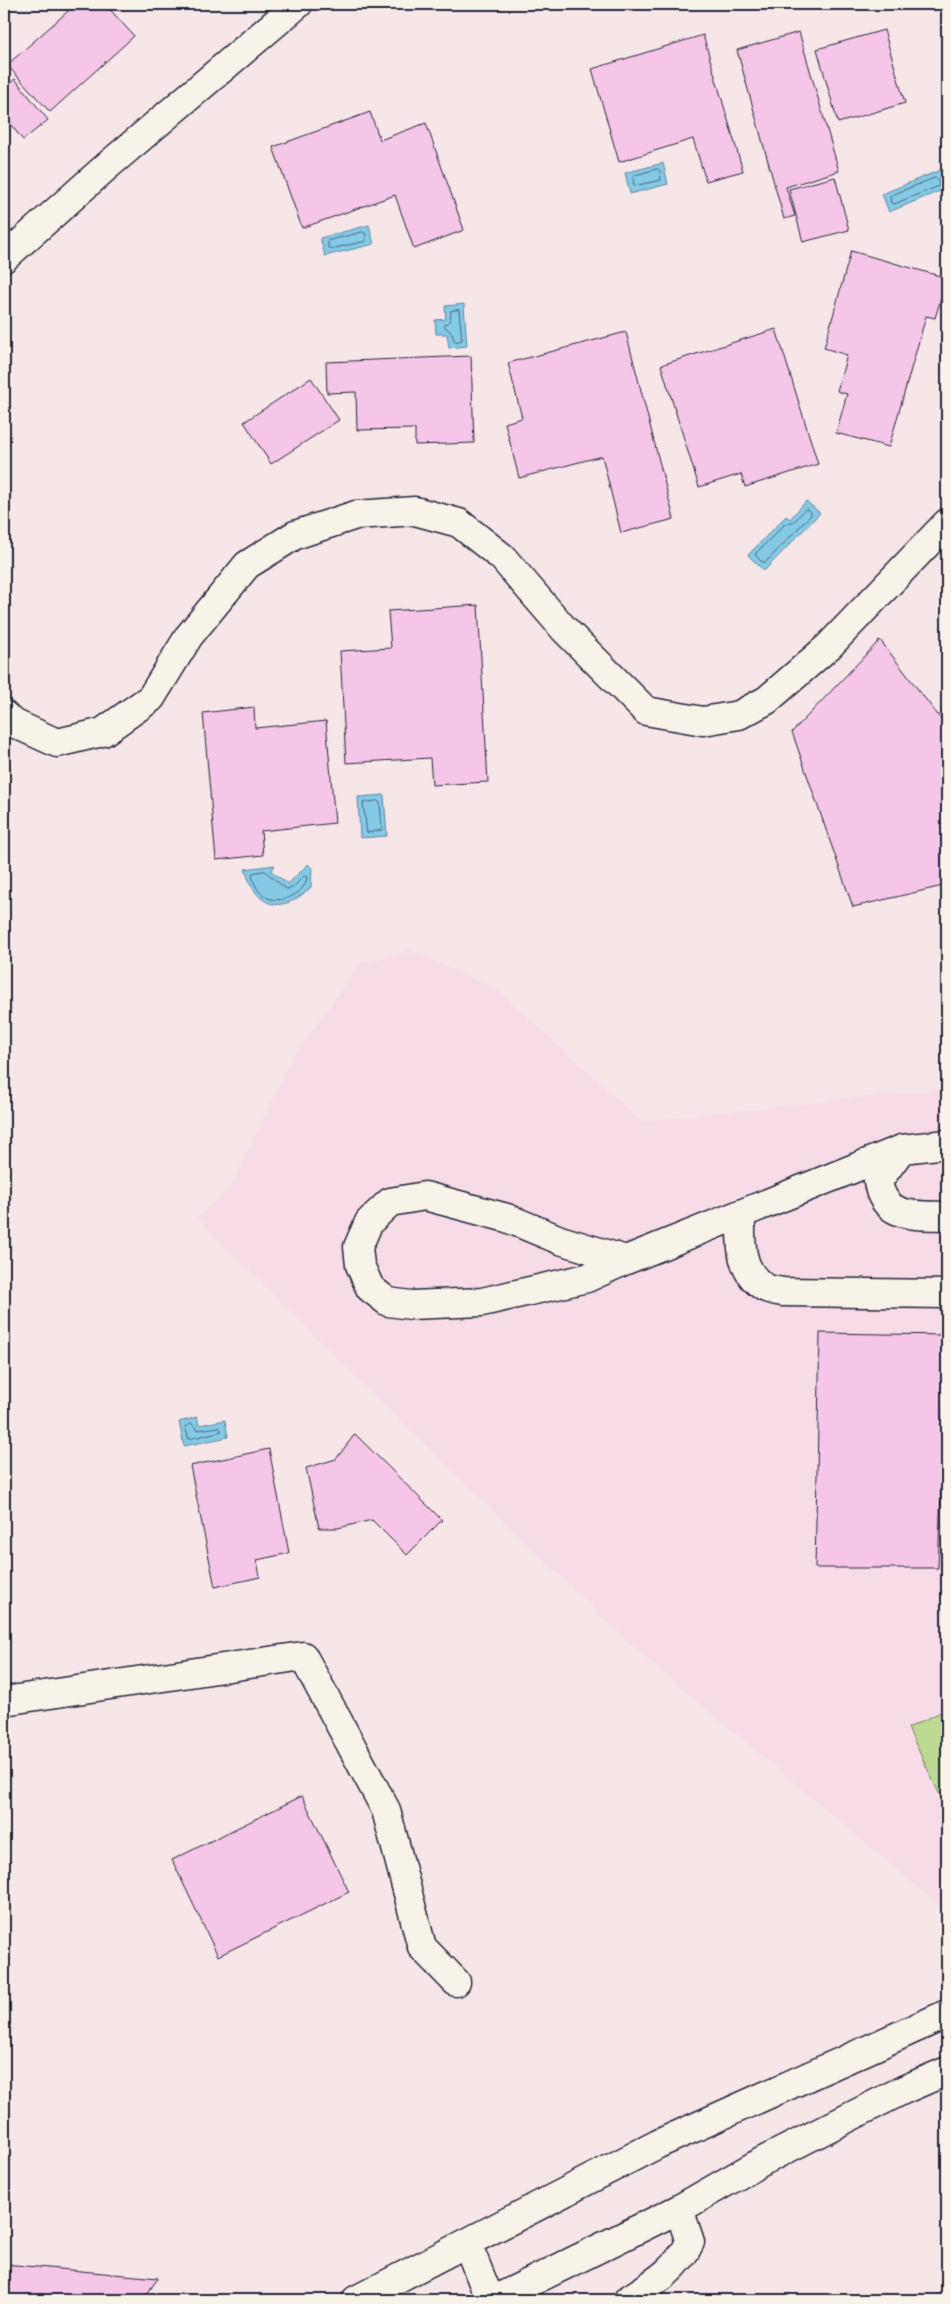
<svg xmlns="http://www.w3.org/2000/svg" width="951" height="2304" viewBox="0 0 951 2304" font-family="Caveat,sans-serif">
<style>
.built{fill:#f7dce8}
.green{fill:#beda92;stroke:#707e66}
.water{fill:#84c9e5;stroke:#5d86a1}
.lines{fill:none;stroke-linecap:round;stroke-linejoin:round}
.shore{stroke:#49657f;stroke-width:1}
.building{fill:#f6c6e8;stroke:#22223b}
.minor-casing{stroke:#22223b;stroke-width:31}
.minor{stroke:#f7f3e8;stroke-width:28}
</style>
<rect width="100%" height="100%" fill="#f7e6e8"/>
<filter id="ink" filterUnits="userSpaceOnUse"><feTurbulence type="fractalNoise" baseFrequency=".02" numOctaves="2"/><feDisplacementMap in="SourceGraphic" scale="10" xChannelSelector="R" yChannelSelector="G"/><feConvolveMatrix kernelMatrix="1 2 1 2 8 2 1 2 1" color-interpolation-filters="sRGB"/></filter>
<g filter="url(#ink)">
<polygon class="built" points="410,950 497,989 642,1121 947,1088 947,1912 635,1649 341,1363 196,1217 230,1189 292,1058 360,964"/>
<polygon class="green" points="947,1709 947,1810 908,1728"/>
<g class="water">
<polygon points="663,163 668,184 630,194 625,173"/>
<polygon points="940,170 947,188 889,212 882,194"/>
<polygon points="369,225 374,244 325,256 320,238"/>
<polygon points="464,304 467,346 449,348 447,334 436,334 435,320 446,319 445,306"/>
<polygon points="806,501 820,513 764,571 748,555 786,516 790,519"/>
<polygon points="384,795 387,836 360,838 358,797"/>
<path d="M308 864 312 868 311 887C281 916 256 908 245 869L275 865 271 871 288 884Z"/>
<polygon points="197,1417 199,1425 225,1420 228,1437 184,1446 179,1422"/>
</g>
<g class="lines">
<g class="shore">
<polygon points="658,169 660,171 661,180 634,186 633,176"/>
<polygon points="935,178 938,179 939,186 894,204 891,203 890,196"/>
<polygon points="363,232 366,234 366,241 331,249 328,248 328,241"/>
<polygon points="459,310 462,340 455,342 451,332 444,326 450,320 451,311"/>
<polygon points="806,509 811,512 811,515 766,562 762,562 756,556 756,553 785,524 793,522"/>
<polygon points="378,801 380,803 382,830 367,833 363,803"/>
<path d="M265 871 286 889 292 888 304 876 307 877C306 893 283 904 268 898 259 894 254 885 252 875L253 873Z"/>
<polygon points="192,1424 198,1430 219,1427 222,1431 189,1439 185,1427"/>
</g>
</g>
<g class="building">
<polygon points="76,4 105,4 134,36 50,112 7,65"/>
<polygon points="884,30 905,103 838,123 817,49"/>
<polygon points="799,32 839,171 786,187 795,216 784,219 737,50"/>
<polygon points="703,35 743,171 706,181 693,139 619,162 592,69"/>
<polygon points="15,79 48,120 23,140 4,116 4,88"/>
<polygon points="370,112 380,140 426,123 464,230 414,249 395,195 302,228 273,147"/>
<polygon points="835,177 849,230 803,242 789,189"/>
<polygon points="851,251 947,278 935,318 926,316 889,447 836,433 847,394 837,391 847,355 824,348"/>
<polygon points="776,329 818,464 745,487 741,474 699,487 661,365"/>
<polygon points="626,332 674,519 621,533 602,456 519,478 505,423 522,418 508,363"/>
<polygon points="471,356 474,443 415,445 415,429 357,430 356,392 327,393 326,362"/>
<polygon points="311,378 339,420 271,464 244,422"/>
<polygon points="478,605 488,782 432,785 430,758 346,763 340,651 391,648 388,611"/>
<polygon points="880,640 947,727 947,885 853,907 792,732"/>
<polygon points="254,707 255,728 326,721 335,823 261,831 263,855 216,860 203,713"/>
<polygon points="820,1333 947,1335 938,1568 815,1568"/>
<polygon points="355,1434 442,1520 407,1555 372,1520 338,1528 319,1528 306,1468 336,1459"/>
<polygon points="269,1449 289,1553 257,1560 260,1577 215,1587 190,1466"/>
<polygon points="302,1796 349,1892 218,1956 172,1860"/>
<polygon points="4,2264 158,2278 143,2300 4,2300"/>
</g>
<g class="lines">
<g class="minor-casing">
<g id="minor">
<polyline points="4,258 106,167 298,4"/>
<polyline points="4,715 11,722 57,743 103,732 151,698 189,636 247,565 295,535 356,515 415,511 459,523 502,557 564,629 646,711 703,721 739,715 767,700 829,646 947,523"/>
<path d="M901 1150 878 1181C883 1220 917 1215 947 1216"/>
<path d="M741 1214C741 1240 738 1270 764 1287 769 1290 777 1291 783 1292L947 1294"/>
<polyline points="626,1260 560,1240 507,1218 425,1196 390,1202 369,1222 358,1247 360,1265 370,1288 388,1302 411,1305 482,1302 587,1278 626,1260 902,1149 947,1144"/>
<polyline points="4,1701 303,1656 386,1810 422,1947 456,1982"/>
<polyline points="467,2243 490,2300"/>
<polyline points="356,2300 658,2144 947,2014"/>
<polyline points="494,2300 679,2209 763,2161 903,2090 947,2071"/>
<path d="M628 2300C652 2284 678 2269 690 2242L679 2209"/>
</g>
</g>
<use href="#minor" class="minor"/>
</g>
</g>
<rect width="951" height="2304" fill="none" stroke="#f7f3e8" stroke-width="20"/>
<rect x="10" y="10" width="931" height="2284" fill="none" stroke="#22223b" stroke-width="2" filter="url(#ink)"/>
</svg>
